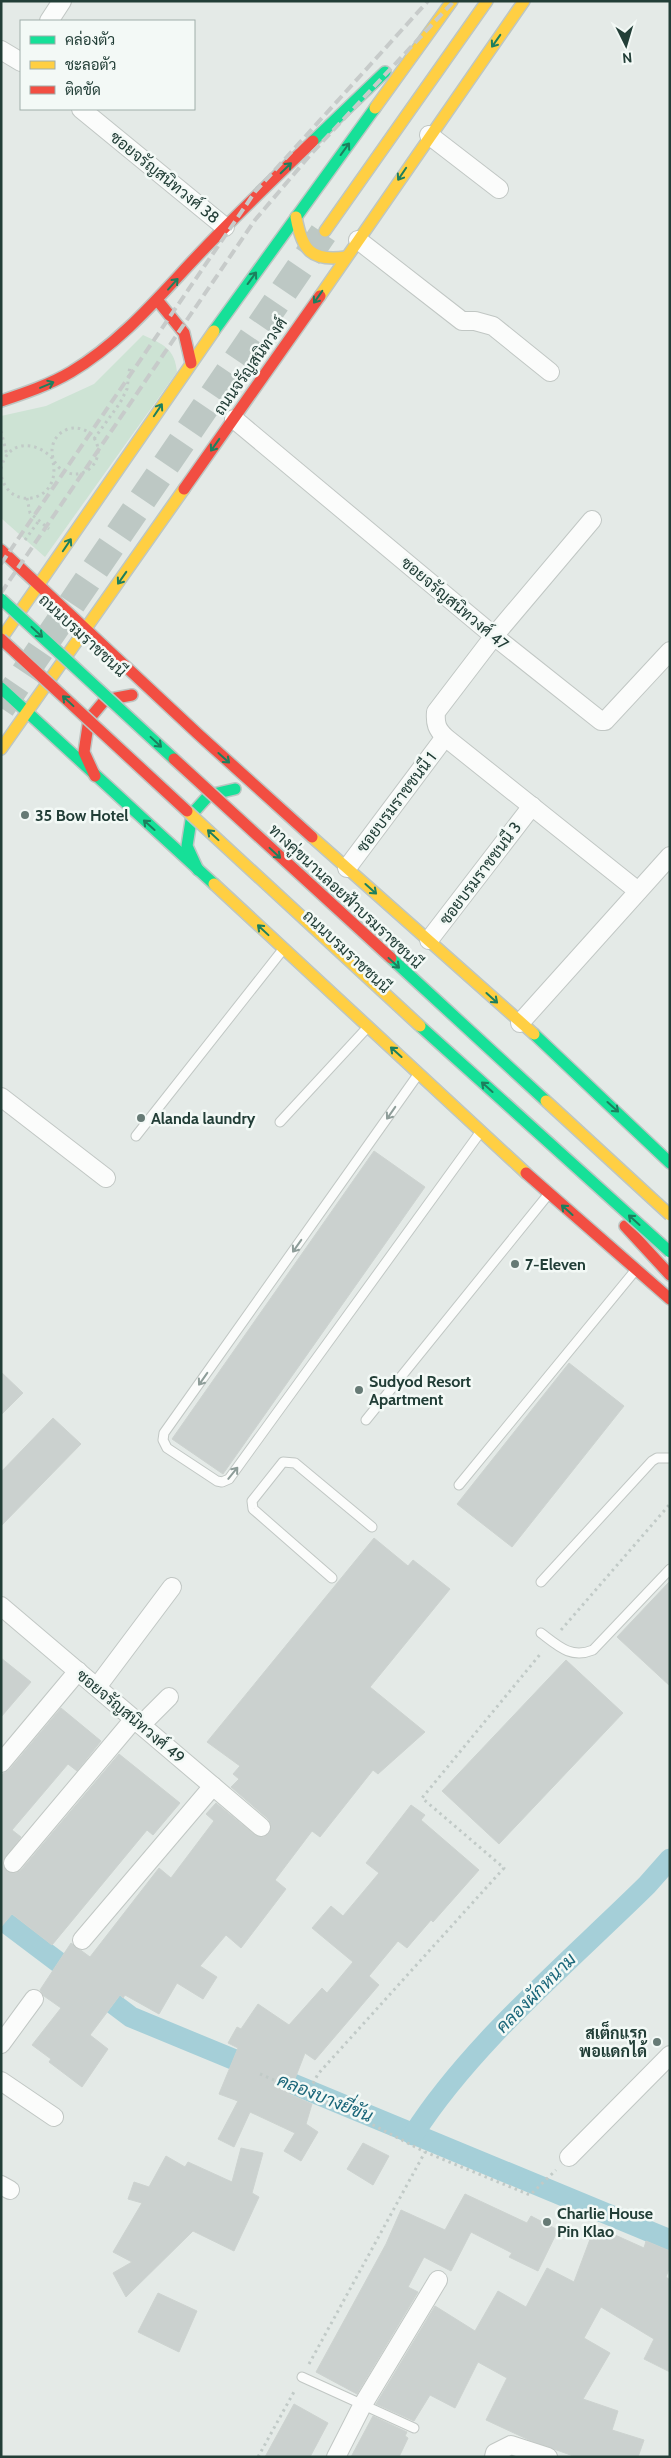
<svg xmlns="http://www.w3.org/2000/svg" width="671" height="2458" viewBox="0 0 671 2458" font-family="Cabin,Sarabun,sans-serif">
<style>
.green{fill:#cde3d4}
.lines{fill:none;stroke-linecap:round;stroke-linejoin:round}
.canal{stroke:#a5cfd8;stroke-width:21}
.building{fill:#cbd1cf;stroke:#cdd3d0}
.primary-tunnel{stroke:#bdc8c4;stroke-width:28;stroke-dasharray:28 14;stroke-linecap:butt}
.lane-casing{stroke:#c1c7c4;stroke-width:11}
.street-casing{stroke:#c1c7c4;stroke-width:20}
.fast-casing{stroke:#bdc6c3;stroke-width:14}
.slow-casing{stroke:#bdc6c3;stroke-width:14}
.jam-casing{stroke:#bdc6c3;stroke-width:14}
.path{stroke:#c1cac7;stroke-width:3;stroke-dasharray:2.5 4;stroke-linecap:butt}
.lane{stroke:#fbfcfb;stroke-width:9}
.street{stroke:#fbfcfb;stroke-width:18}
.fast{stroke:#16e098;stroke-width:11}
.slow{stroke:#ffcf43;stroke-width:11}
.jam{stroke:#f24e42;stroke-width:11}
.rail{stroke:#c7cbca;stroke-width:4;stroke-dasharray:10 5;stroke-linecap:butt}
.fast-bridge-casing{stroke:#bdc6c3;stroke-width:14;stroke-linecap:butt}
.slow-bridge-casing{stroke:#bdc6c3;stroke-width:14;stroke-linecap:butt}
.jam-bridge-casing{stroke:#bdc6c3;stroke-width:14;stroke-linecap:butt}
.fast-bridge{stroke:#16e098;stroke-width:11}
.slow-bridge{stroke:#ffcf43;stroke-width:11}
.jam-bridge{stroke:#f24e42;stroke-width:11}
.oneway{stroke:#1d7f5e}
.oneway2{stroke:#8e9d99}
.poi-dot{fill:#667a75;stroke:#f3f9f6;stroke-width:2}
.labels{text-anchor:middle;stroke-width:5;stroke-linejoin:round;paint-order:stroke}
.street-label{font-size:16px;fill:#223e37;stroke:#f3f9f6}
.poi-label{font-size:16px;font-weight:bold;fill:#223e37;stroke:#f3f9f6;text-anchor:start}
.water-label{font-size:18px;font-style:italic;fill:#1b677a;stroke:#f3f9f6}
</style>
<rect width="100%" height="100%" fill="#e4eae7"/>
<path class="green" d="M143 335C163 344 175 349 177 372L45 557 1 518V416L46 406 94 384Z"/>
<g class="lines">
<g class="canal">
<polyline points="1,1919 131,2017 670,2240"/>
<path d="M413 2135C471 2044 569 1962 647 1885L670 1859"/>
</g>
</g>
<g class="building">
<polygon points="374,1151 425,1187 223,1474 172,1439"/>
<polygon points="569,1363 624,1406 512,1547 457,1504"/>
<polygon points="1,1372 23,1393 1,1415"/>
<polygon points="53,1418 81,1444 1,1526 1,1472"/>
<polygon points="374,1538 408,1566 413,1560 450,1589 370,1687 425,1732 378,1774 373,1770 320,1837 312,1831 275,1880 286,1889 241,1948 226,1935 200,1966 217,1977 203,1999 177,1983 159,2014 125,1995 123,1998 120,1995 90,2035 108,2049 82,2087 49,2062 51,2059 32,2045 61,2008 44,1996 40,1990 71,1943 90,1957 159,1868 171,1878 214,1821 206,1814 216,1803 255,1835 264,1837 269,1833 271,1824 268,1819 231,1787 239,1779 233,1774 240,1766 207,1742"/>
<polygon points="670,1581 670,1686 617,1637"/>
<polygon points="1,1658 31,1682 1,1717"/>
<polygon points="566,1660 623,1713 499,1844 442,1791"/>
<polygon points="61,1708 101,1741 77,1771 68,1764 12,1830 21,1837 3,1861 7,1871 16,1873 21,1870 119,1754 180,1803 153,1835 147,1830 52,1945 12,1914 1,1927 1,1775 9,1770"/>
<polygon points="411,1805 425,1815 421,1820 479,1870 433,1922 431,1920 407,1948 398,1941 369,1976 379,1985 315,2060 305,2053 289,2094 312,2104 306,2124 318,2132 301,2161 284,2151 295,2133 250,2112 234,2147 218,2139 238,2101 219,2094 238,2048 228,2043 237,2027 241,2029 258,2004 289,2025 322,1988 327,1993 353,1962 312,1928 331,1906 343,1916 379,1873 366,1863"/>
<polygon points="363,2143 389,2156 373,2185 347,2169"/>
<polygon points="241,2148 263,2153 252,2193 259,2197 234,2251 193,2231 126,2297 113,2273 132,2262 113,2252 142,2203 128,2199 134,2182 149,2187 166,2156 185,2167 188,2162 232,2182"/>
<polygon points="465,2194 527,2223 531,2216 558,2230 538,2271 509,2257 512,2253 471,2232 451,2271 424,2257 408,2287 418,2292 357,2394 316,2372 386,2244 401,2210 445,2230"/>
<polygon points="595,2226 644,2248 646,2241 670,2251 670,2266 666,2277 670,2280 670,2372 644,2359 654,2339 601,2307 584,2338 610,2353 583,2399 618,2411 612,2430 644,2440 638,2457 576,2457 529,2440 486,2420 507,2378 478,2362 455,2408 430,2395 414,2421 376,2404 435,2306 475,2331 498,2291 526,2307 547,2268 574,2282"/>
<polygon points="158,2293 197,2311 179,2352 138,2332"/>
<polygon points="294,2404 328,2423 310,2457 265,2457"/>
<polygon points="373,2416 407,2432 405,2436 408,2438 399,2457 351,2457"/>
</g>
<g class="lines">
<polyline class="primary-tunnel" points="1,708 324,232"/>
<g class="lane-casing">
<g id="lane">
<polyline points="417,1076 164,1433 163,1440 167,1448 217,1481 222,1482 229,1479 479,1134"/>
<polyline points="280,1122 366,1029"/>
<polyline points="136,1136 281,952"/>
<polyline points="366,1420 547,1196"/>
<polyline points="459,1485 634,1272"/>
<polyline points="332,1578 253,1509 252,1501 283,1462 295,1463 372,1527"/>
<polyline points="541,1582 652,1461 657,1458 670,1458"/>
<path d="M541 1633C558 1646 571 1659 593 1650L670 1569"/>
<polyline points="302,2377 414,2428"/>
</g>
</g>
<g class="street-casing">
<g id="street">
<polyline points="49,21 62,1"/>
<polyline points="1,50 21,62"/>
<polyline points="81,109 225,227"/>
<polyline points="429,135 499,189"/>
<polyline points="358,240 462,321 475,321 493,326 550,372"/>
<polyline points="234,419 494,636 601,721 605,721 670,651"/>
<path d="M592 520 494 636 436 712C435 724 437 729 445 737L638 891"/>
<polyline points="347,868 445,737"/>
<polyline points="429,940 532,806"/>
<polyline points="520,1023 670,856"/>
<polyline points="1,1097 106,1178"/>
<polyline points="1,1606 261,1827"/>
<polyline points="97,1687 172,1587"/>
<polyline points="141,1725 169,1697"/>
<polyline points="1,1763 78,1671"/>
<polyline points="13,1863 134,1719"/>
<polyline points="82,1940 213,1786"/>
<polyline points="1,2044 34,1999"/>
<polyline points="1,2081 54,2117"/>
<polyline points="569,2157 670,2055"/>
<polyline points="1,2185 10,2190"/>
<polyline points="336,2457 362,2406 438,2280"/>
<polyline points="494,2457 495,2453 511,2445 548,2457"/>
</g>
</g>
<g class="fast-casing">
<g id="fast">
<polyline points="313,141 385,72"/>
<polyline points="214,331 375,108"/>
<polyline points="1,688 214,884"/>
<polyline points="198,870 187,846 192,814 209,795 235,789"/>
<polyline points="534,1034 670,1163"/>
</g>
</g>
<g class="slow-casing">
<g id="slow">
<polyline points="375,108 452,1"/>
<path d="M296 217C302 250 311 262 346 257"/>
<polyline points="325,231 487,1"/>
<polyline points="320,296 524,1"/>
<polyline points="1,639 214,331"/>
<polyline points="1,749 184,489"/>
<polyline points="312,837 534,1034"/>
<polyline points="214,884 526,1173"/>
</g>
</g>
<g class="jam-casing">
<g id="jam">
<polyline points="158,301 184,333 191,363"/>
<path d="M1 401C25 393 49 385 71 372 123 341 161 294 202 251 238 213 276 177 313 141"/>
<polyline points="184,489 320,296"/>
<polyline points="1,550 198,734 312,837"/>
<polyline points="95,776 84,752 89,719 105,700 132,695"/>
<polyline points="526,1173 670,1299"/>
<polyline points="625,1226 670,1275"/>
</g>
</g>
<g class="path">
<circle cx="75" cy="451" r="23"/>
<polyline points="1,431 7,455"/>
<polyline points="94,439 120,403 127,389 130,365"/>
<path d="M1 469C7 440 35 440 52 458 65 502 8 514 1 474"/>
<polyline points="27,498 30,513 49,529"/>
<polyline points="25,540 38,522"/>
<polyline points="561,1630 670,1504"/>
<polyline points="260,2074 348,2112 425,2152 530,2195 556,2170"/>
<polyline points="307,2095 318,2074 504,1868 422,1798 542,1652"/>
<polyline points="309,2364 425,2152"/>
<polyline points="258,2457 295,2390"/>
</g>
<use href="#lane" class="lane"/>
<use href="#street" class="street"/>
<use href="#fast" class="fast"/>
<use href="#slow" class="slow"/>
<use href="#jam" class="jam"/>
<g class="rail">
<polyline points="1,564 255,192 428,1"/>
<polyline points="1,593 255,220 311,154 454,1"/>
</g>
<g class="fast-bridge-casing">
<g id="fast-bridge">
<polyline points="1,599 174,759"/>
<polyline points="391,958 546,1101"/>
<polyline points="420,1026 670,1252"/>
</g>
</g>
<g class="slow-bridge-casing">
<g id="slow-bridge">
<polyline points="187,811 420,1026"/>
<polyline points="546,1101 670,1215"/>
</g>
</g>
<g class="jam-bridge-casing">
<g id="jam-bridge">
<polyline points="1,639 187,811"/>
<polyline points="174,759 391,958"/>
</g>
</g>
<use href="#fast-bridge" class="fast-bridge"/>
<use href="#slow-bridge" class="slow-bridge"/>
<use href="#jam-bridge" class="jam-bridge"/>
</g>
<defs><path id="oneway-shaft" d="M-6 0H5M1.5-3L5.5 0L1.5 3" fill="none" stroke-width="1.6" stroke-linecap="round" stroke-linejoin="round" transform="scale(1.25)"/></defs>
<g class="oneway">
<use href="#oneway-shaft" transform="translate(496 41) rotate(125)"/>
<use href="#oneway-shaft" transform="translate(345 149) rotate(-54)"/>
<use href="#oneway-shaft" transform="translate(286 168) rotate(-44)"/>
<use href="#oneway-shaft" transform="translate(402 174) rotate(124)"/>
<use href="#oneway-shaft" transform="translate(252 278) rotate(-54)"/>
<use href="#oneway-shaft" transform="translate(173 284) rotate(-48)"/>
<use href="#oneway-shaft" transform="translate(318 297) rotate(125)"/>
<use href="#oneway-shaft" transform="translate(47 385) rotate(-23)"/>
<use href="#oneway-shaft" transform="translate(158 410) rotate(-56)"/>
<use href="#oneway-shaft" transform="translate(215 445) rotate(125)"/>
<use href="#oneway-shaft" transform="translate(67 545) rotate(-56)"/>
<use href="#oneway-shaft" transform="translate(122 578) rotate(125)"/>
<use href="#oneway-shaft" transform="translate(37 632) rotate(43)"/>
<use href="#oneway-shaft" transform="translate(68 701) rotate(-137)"/>
<use href="#oneway-shaft" transform="translate(156 742) rotate(43)"/>
<use href="#oneway-shaft" transform="translate(224 758) rotate(42)"/>
<use href="#oneway-shaft" transform="translate(149 825) rotate(-138)"/>
<use href="#oneway-shaft" transform="translate(213 835) rotate(-137)"/>
<use href="#oneway-shaft" transform="translate(275 853) rotate(43)"/>
<use href="#oneway-shaft" transform="translate(371 889) rotate(42)"/>
<use href="#oneway-shaft" transform="translate(263 930) rotate(-137)"/>
<use href="#oneway-shaft" transform="translate(394 963) rotate(43)"/>
<use href="#oneway-shaft" transform="translate(492 998) rotate(42)"/>
<use href="#oneway-shaft" transform="translate(396 1052) rotate(-138)"/>
<use href="#oneway-shaft" transform="translate(487 1087) rotate(-138)"/>
<use href="#oneway-shaft" transform="translate(613 1107) rotate(42)"/>
<use href="#oneway-shaft" transform="translate(567 1210) rotate(-138)"/>
<use href="#oneway-shaft" transform="translate(634 1220) rotate(-138)"/>
</g>
<g class="oneway2">
<use href="#oneway-shaft" transform="translate(391 1113) rotate(125)"/>
<use href="#oneway-shaft" transform="translate(297 1246) rotate(125)"/>
<use href="#oneway-shaft" transform="translate(203 1379) rotate(125)"/>
<use href="#oneway-shaft" transform="translate(233 1473) rotate(-51)"/>
</g>
<g class="poi-dot">
<circle cx="25" cy="815" r="5"/>
<circle cx="141" cy="1118" r="5"/>
<circle cx="515" cy="1264" r="5"/>
<circle cx="359" cy="1390" r="5"/>
<circle cx="657" cy="2042" r="5"/>
<circle cx="547" cy="2222" r="5"/>
</g>
<g class="labels">
<g class="street-label">
<text transform="translate(165 177) rotate(39)" y="6">ซอยจรัญสนิทวงศ์ 38</text>
<text transform="translate(250 366) rotate(-55)" y="6">ถนนจรัญสนิทวงศ์</text>
<text transform="translate(455 603) rotate(40)" y="6">ซอยจรัญสนิทวงศ์ 47</text>
<text transform="translate(83 635) rotate(43)" y="6">ถนนบรมราชชนนี</text>
<text transform="translate(396 802) rotate(-53)" y="6">ซอยบรมราชชนนี 1</text>
<text transform="translate(480 873) rotate(-53)" y="6">ซอยบรมราชชนนี 3</text>
<text transform="translate(346 896) rotate(43)" y="6">ทางคู่ขนานลอยฟ้าบรมราชชนนี</text>
<text transform="translate(347 951) rotate(43)" y="6">ถนนบรมราชชนนี</text>
<text transform="translate(131 1716) rotate(40)" y="6">ซอยจรัญสนิทวงศ์ 49</text>
</g>
<g class="poi-label">
<text x="35" y="821">35 Bow Hotel</text>
<text x="151" y="1124">Alanda laundry</text>
<text x="525" y="1270">7-Eleven</text>
<text x="369" y="1387">Sudyod Resort<tspan x="369" dy="18">Apartment</tspan></text>
<text x="647" y="2039" text-anchor="end">สเต็กแรก<tspan x="647" dy="18">พอแดกได้</tspan></text>
<text x="557" y="2219">Charlie House<tspan x="557" dy="18">Pin Klao</tspan></text>
</g>
<g class="water-label">
<text transform="translate(536 1993) rotate(-45)" y="6">คลองผักหนาม</text>
<text transform="translate(325 2098) rotate(22)" y="6">คลองบางยี่ขัน</text>
</g>
</g>
<rect width="671" height="2458" fill="none" stroke="#223e37" stroke-width="5"/>
<rect x="20" y="20" width="175" height="90" fill="#f3f9f6" stroke="#9faeaa"/>
<rect x="30" y="36" width="25" height="8" fill="#16e098" stroke="#9faeaa"/>
<text x="65" y="45" font-size="15" fill="#223e37">คล่องตัว</text>
<rect x="30" y="61" width="25" height="8" fill="#ffcf43" stroke="#9faeaa"/>
<text x="65" y="70" font-size="15" fill="#223e37">ชะลอตัว</text>
<rect x="30" y="86" width="25" height="8" fill="#f24e42" stroke="#9faeaa"/>
<text x="65" y="95" font-size="15" fill="#223e37">ติดขัด</text>
<g transform="translate(626 45) rotate(175)" stroke="#f3f9f6" stroke-width="4" paint-order="stroke">
<path d="M0-4L9 19L0 12L-9 19Z" fill="#223e37"/>
<text y="-8" font-size="14" font-weight="bold" text-anchor="middle" fill="#223e37">N</text>
</g>
</svg>
